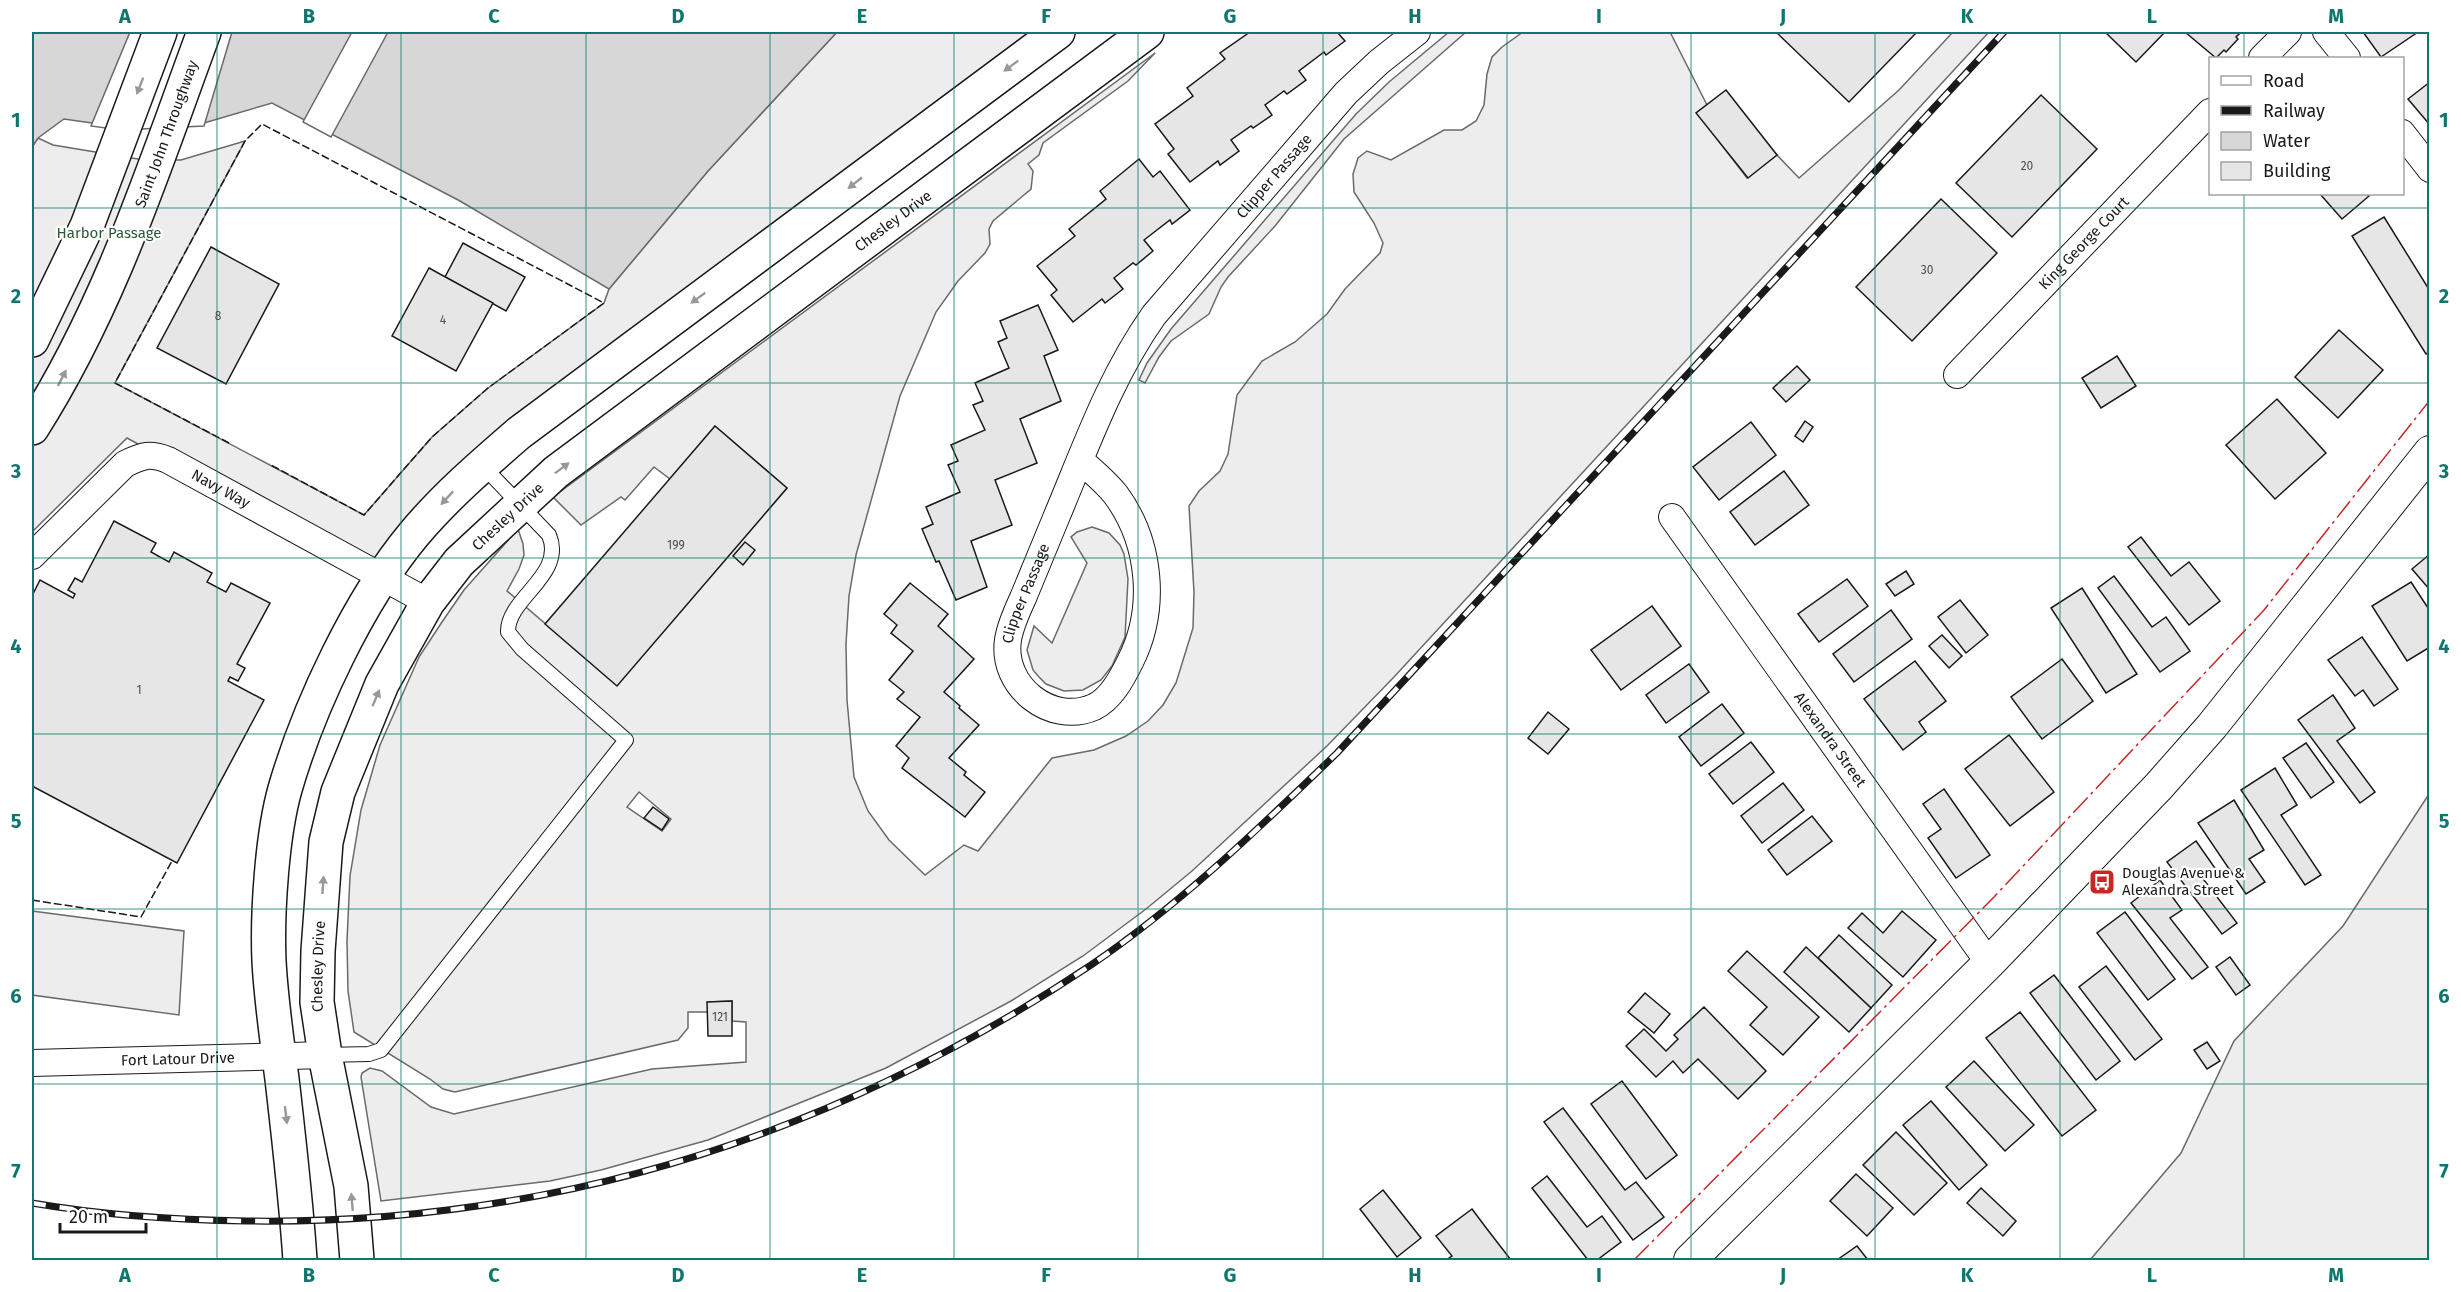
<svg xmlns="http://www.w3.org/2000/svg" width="2461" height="1292" viewBox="0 0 2461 1292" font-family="'Fira Sans',sans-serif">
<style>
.built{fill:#ededed;stroke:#6a6a6a;stroke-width:1.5;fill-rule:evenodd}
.water{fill:#d7d7d7;stroke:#6a6a6a;stroke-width:1.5}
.pier{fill:#fff;stroke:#6a6a6a;stroke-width:1.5}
.building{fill:#e6e6e6;stroke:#1a1a1a;stroke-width:1.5}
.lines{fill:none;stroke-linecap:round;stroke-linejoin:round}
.service-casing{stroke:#1a1a1a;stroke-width:16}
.minor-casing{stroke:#1a1a1a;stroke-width:28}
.tertiary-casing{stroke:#1a1a1a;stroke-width:34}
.primary-casing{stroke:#1a1a1a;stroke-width:36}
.motorway-casing{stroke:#1a1a1a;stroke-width:36}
.service{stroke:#fff;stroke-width:14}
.minor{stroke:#fff;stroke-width:26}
.tertiary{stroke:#fff;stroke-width:32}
.primary{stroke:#fff;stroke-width:33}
.motorway{stroke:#fff;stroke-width:33}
.rail-casing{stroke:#1a1a1a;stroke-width:7}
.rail{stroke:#fff;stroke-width:4.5;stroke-dasharray:14;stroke-linecap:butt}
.fence{stroke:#1a1a1a;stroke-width:1.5;stroke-dasharray:8 3;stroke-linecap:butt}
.power{stroke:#c62828;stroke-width:1.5;stroke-dasharray:21 4.5 3 4.5;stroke-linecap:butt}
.oneway{fill:#989898}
.grid{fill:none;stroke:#0f766e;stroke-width:1.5;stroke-opacity:0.55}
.labels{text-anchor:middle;stroke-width:4.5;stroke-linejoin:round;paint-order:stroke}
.number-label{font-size:12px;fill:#4d4d4d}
.street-label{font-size:15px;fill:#1a1a1a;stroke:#fff}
.park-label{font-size:15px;fill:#2b5a34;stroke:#fff}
.poi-label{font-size:15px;fill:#1a1a1a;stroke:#fff;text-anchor:start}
.neatline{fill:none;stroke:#0f766e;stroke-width:2}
.grid-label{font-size:20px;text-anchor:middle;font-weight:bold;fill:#0f766e}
</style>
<rect width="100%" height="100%" fill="#fff"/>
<g class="built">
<polygon points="837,32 1058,32 675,314 382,577 127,438 32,532 32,147 38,138 53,145 144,160 181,160 245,141 115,383 364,515 432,437 488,388 604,303 609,289 708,171"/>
<polygon points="1449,32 1466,32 1344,139 1275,226 1228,277 1221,287 1209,314 1171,341 1159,357 1145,383 1139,380 1147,363 1171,329 1356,114 1389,82"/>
<path d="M1523 32H1670L1707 105 1697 113 1747 178 1777 155 1799 178 1899 90 1953 32H1989L1394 677 1327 746 1192 871 1146 909 1083 956 1011 1001 886 1068 708 1140 601 1170 550 1181 381 1201 361 1077 362 1073 370 1068 382 1071 431 1107 454 1114 652 1069 746 1062V1022L732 1021V1001L708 1002V1012H688V1028L678 1040 455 1092 443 1089 430 1079 354 1032 348 991 347 941 350 876 361 810 380 745 419 657 442 622 464 590 518 529 523 544 524 555 519 569 507 591 617 685 787 488 715 426 670 479 654 467 625 500 621 497 581 525 553 497 1155 53 1128 81 1043 143 1039 155 1028 164 1033 171 1031 189 993 221 989 229 990 244 985 253 958 281 936 312 900 396 856 555 849 596 846 644 847 700 854 777 868 811 889 840 925 875 964 845 978 851 1052 758 1094 750 1126 736 1148 721 1163 705 1176 683 1193 628 1194 592 1189 506 1199 491 1220 471 1228 454 1237 395 1262 361 1295 342 1327 314 1345 289 1380 253 1383 243 1374 223 1354 192 1353 174 1358 158 1367 151 1391 160 1444 130H1462L1476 121 1484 105 1487 74 1492 57 1502 47ZM639 792 671 819 662 831 627 807Z"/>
<polygon points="1092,527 1109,533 1120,545 1124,554 1128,579 1125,637 1112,666 1101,680 1083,690 1064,691 1046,684 1039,677 1033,670 1027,650 1034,626 1052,643 1087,563 1071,537 1077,532"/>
<polygon points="2429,794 2429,1260 2090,1260 2181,1153 2234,1041 2343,926"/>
<polygon points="32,911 184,931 179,1015 32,995"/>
</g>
<polygon class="water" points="32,32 837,32 708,171 609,289 460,201 272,103 204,123 120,127 64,119 38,138 32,147"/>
<g class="pier">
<polygon points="130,32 232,32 204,126 120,130 91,126"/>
<polygon points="352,32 388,32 331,137 303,122"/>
</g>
<g class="building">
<polygon points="1250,32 1337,32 1345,41 1326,55 1324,52 1299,71 1306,80 1287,94 1284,91 1265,105 1272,115 1253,128 1251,126 1231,140 1239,151 1220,165 1218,161 1190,182 1168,154 1174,149 1155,124 1193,96 1187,88 1225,59 1220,53"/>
<polygon points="1776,32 1917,32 1849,102"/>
<polygon points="2105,32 2165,32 2136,62"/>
<polygon points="2185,32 2241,32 2236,37 2238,39 2226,52 2224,50 2216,58"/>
<polygon points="2363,32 2418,32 2381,57"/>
<polygon points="2430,82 2430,125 2408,99"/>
<polygon points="1726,90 1777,155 1748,178 1696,113"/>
<polygon points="2041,95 2097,149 2012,237 1956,183"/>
<polygon points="1139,159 1153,177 1160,171 1190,210 1172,224 1170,220 1144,240 1153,251 1136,265 1133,263 1114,278 1123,289 1105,303 1102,299 1073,322 1051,295 1057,290 1037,266 1075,236 1069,229 1106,199 1100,191"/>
<polygon points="2320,194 2367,194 2369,196 2342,219"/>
<polygon points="1941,199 1997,253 1912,341 1856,287"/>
<polygon points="2384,217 2430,291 2430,352 2426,354 2352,236"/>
<polygon points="463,243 525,277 506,311 445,277"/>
<polygon points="211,247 279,284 226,384 157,348"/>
<polygon points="429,268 493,303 456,371 392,336"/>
<polygon points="1038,305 1058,350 1044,356 1061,401 1020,419 1037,463 995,480 1012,525 971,541 987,587 956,600 939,561 936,562 922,529 933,524 926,507 960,492 948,465 958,461 951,445 985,430 973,405 983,401 975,383 1009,368 998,342 1007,338 1000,321"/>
<polygon points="2339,330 2383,370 2338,418 2295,377"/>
<polygon points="2117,356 2136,386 2101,408 2082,378"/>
<polygon points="1797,366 1810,380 1786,402 1773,388"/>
<polygon points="2277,399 2326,453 2275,499 2226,445"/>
<polygon points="1805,421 1813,427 1803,442 1795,436"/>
<polygon points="1751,422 1776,455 1719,500 1693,467"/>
<polygon points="715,426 787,488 617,686 545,624"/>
<polygon points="1784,471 1809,505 1755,545 1730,512"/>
<polygon points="114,521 156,543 151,552 169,562 174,552 212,573 207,582 226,592 231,583 270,603 237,664 245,668 238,681 230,677 228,681 264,700 177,863 32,786 32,596 40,580 73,598 75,594 68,590 75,578 82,582"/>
<polygon points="2141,537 2171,576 2189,562 2220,601 2189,625 2128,547"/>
<polygon points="745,542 755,550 743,565 733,556"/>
<polygon points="2430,554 2430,590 2412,569"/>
<polygon points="1906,571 1914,584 1895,596 1886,584"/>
<polygon points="2114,576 2152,627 2166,617 2190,651 2160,672 2098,588"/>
<polygon points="1847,579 1868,606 1819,642 1798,614"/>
<polygon points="2411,582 2430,611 2430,647 2407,661 2372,606"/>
<polygon points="910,583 948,614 938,626 974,659 944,692 960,706 959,708 979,725 949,758 966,772 964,775 985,792 965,817 902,768 909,758 896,746 920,717 897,699 904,692 889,680 913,651 891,633 897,625 884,614"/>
<polygon points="2082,588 2137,674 2106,693 2051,608"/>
<polygon points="1960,600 1988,635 1966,653 1938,617"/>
<polygon points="1652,606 1681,646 1621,690 1591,650"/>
<polygon points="1891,610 1912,639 1854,682 1833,654"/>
<polygon points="1942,635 1962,656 1949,668 1929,646"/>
<polygon points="2362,637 2398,689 2374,706 2363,690 2355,696 2328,660"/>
<polygon points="2062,659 2093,701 2042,739 2011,697"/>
<polygon points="1915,661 1946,701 1919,722 1926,732 1903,750 1864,699"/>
<polygon points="1689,664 1709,692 1666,723 1646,695"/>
<polygon points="2333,695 2355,728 2337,741 2375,792 2360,803 2298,720"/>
<polygon points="1722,704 1744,733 1701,766 1679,737"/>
<polygon points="1548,712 1569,729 1548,754 1528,738"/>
<polygon points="2009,735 2054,792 2010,826 1965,769"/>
<polygon points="1751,742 1774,772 1733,804 1709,774"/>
<polygon points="2306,743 2334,782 2311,798 2283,758"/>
<polygon points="2275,768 2297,805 2281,815 2321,875 2305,885 2241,790"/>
<polygon points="1783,783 1804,810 1762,843 1741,816"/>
<polygon points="1944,789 1990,855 1956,878 1928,838 1941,829 1923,804"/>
<polygon points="2234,800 2264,850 2249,859 2265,882 2246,894 2198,823"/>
<polygon points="653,807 669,819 662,830 644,818"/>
<polygon points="1812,816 1832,841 1787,875 1768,850"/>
<polygon points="2196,841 2217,871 2204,880 2237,923 2222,934 2167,862"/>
<polygon points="2160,880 2182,910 2170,918 2208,967 2192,979 2131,903"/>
<polygon points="1902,911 1936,940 1903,977 1848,928 1862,913 1883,933"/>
<polygon points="2125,912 2175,979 2148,1000 2097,933"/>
<polygon points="1839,935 1892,985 1871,1008 1818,958"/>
<polygon points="1806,947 1871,1008 1849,1032 1784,972"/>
<polygon points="1747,951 1819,1017 1783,1055 1750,1025 1767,1007 1728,971"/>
<polygon points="2230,957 2250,985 2236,995 2216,967"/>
<polygon points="2106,966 2162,1039 2135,1060 2079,987"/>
<polygon points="2054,975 2120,1061 2096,1080 2030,993"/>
<polygon points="1645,993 1670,1014 1654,1033 1628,1012"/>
<polygon points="732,1001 732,1036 708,1036 707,1002"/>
<polygon points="1704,1007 1766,1071 1738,1099 1698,1059 1683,1073 1673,1061 1656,1077 1626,1046 1644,1029 1666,1051 1678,1039 1674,1035"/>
<polygon points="2020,1012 2096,1110 2062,1136 1986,1038"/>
<polygon points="2207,1042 2220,1061 2207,1069 2194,1050"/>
<polygon points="1974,1061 2034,1125 2005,1151 1946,1087"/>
<polygon points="1622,1081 1677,1155 1646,1179 1591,1104"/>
<polygon points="1931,1101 1987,1165 1959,1190 1903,1125"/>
<polygon points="1563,1108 1625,1190 1636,1182 1664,1217 1633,1240 1544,1122"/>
<polygon points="1896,1132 1947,1183 1914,1215 1863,1165"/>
<polygon points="1856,1174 1893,1208 1867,1236 1830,1201"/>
<polygon points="1547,1176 1587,1227 1602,1216 1621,1242 1597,1260 1588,1260 1532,1188"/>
<polygon points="1981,1188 2016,1221 2003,1236 1967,1203"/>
<polygon points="1383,1190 1421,1238 1397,1257 1360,1209"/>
<polygon points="1472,1209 1487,1229 1511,1260 1446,1260 1452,1256 1436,1236"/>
<polygon points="1857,1246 1868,1260 1837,1260"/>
</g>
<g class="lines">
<g class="service-casing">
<path id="service" d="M325 1055 369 1054 381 1050 626 740 522 649 508 632C507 598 566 575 549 535L482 465"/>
</g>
<g class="minor-casing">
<g id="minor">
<polyline points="2326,32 2347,58"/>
<polyline points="2262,58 2288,32"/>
<polyline points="2402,133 2430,169"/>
<path id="s1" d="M1957 375 2210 112"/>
<path id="s2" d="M1080 460C1092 471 1106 482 1116 495 1151 543 1157 609 1130 662 1122 678 1111 699 1094 707 1051 726 1001 686 1008 640 1010 626 1017 611 1023 598 1034 571 1045 545 1056 518 1085 449 1110 377 1154 315L1346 93 1379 62 1417 32"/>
<path id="s3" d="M1672 517 1989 963"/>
<path id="s4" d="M32 556 125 464C143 455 150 453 168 460L428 602"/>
<path id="s5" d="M32 1063 325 1055"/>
</g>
</g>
<g class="tertiary-casing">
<polyline id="tertiary" points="1690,1260 1989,963 2159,786 2212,726 2430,452"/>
</g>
<g class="primary-casing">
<g id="primary">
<path d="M300 1260C296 1200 289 1140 282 1079 277 1040 271 1000 269 961 267 913 272 835 285 789 309 706 359 600 414 534 445 497 482 465 519 433L1058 32"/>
<path id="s6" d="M357 1260 351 1186 325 1055 317 1002 318 951 326 842 338 792 382 684 428 602 459 562 556 472 1147 32"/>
</g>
</g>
<g class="motorway-casing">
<g id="motorway">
<polyline points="32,340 87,226 160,32"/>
<path id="s7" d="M32 428C110 306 154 167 204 32"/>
</g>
</g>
<use href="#service" class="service"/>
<use href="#minor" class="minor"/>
<use href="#tertiary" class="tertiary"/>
<use href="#primary" class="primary"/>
<use href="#motorway" class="motorway"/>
<g class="rail-casing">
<path id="rail" d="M32 1203C102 1215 176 1220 247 1221 555 1225 836 1135 1091 965 1181 904 1259 828 1337 753L2004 32"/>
</g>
<use href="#rail" class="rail"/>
<g class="fence">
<polyline points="229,443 115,383 245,141 262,124 604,303 488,388 432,437 364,515 269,464"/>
<polyline points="32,900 141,917 172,861"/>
</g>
<polyline class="power" points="1634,1260 1994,897 2264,610 2430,400"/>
</g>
<defs><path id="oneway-solid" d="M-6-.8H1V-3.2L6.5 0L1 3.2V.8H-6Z" transform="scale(1.5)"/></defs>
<g class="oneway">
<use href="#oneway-solid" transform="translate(1011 66) rotate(143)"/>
<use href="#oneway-solid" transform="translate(140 86) rotate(111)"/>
<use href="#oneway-solid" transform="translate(855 183) rotate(142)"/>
<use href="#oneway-solid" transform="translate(698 298) rotate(144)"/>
<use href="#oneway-solid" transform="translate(62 378) rotate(-63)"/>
<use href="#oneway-solid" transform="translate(562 468) rotate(-37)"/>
<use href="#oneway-solid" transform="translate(447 498) rotate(133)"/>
<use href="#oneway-solid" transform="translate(376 698) rotate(-67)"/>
<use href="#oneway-solid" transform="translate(323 885) rotate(-86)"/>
<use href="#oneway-solid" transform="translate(286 1115) rotate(83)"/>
<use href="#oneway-solid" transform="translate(352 1202) rotate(-95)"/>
</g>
<path class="grid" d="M217 32V1260M401 32V1260M586 32V1260M770 32V1260M954 32V1260M1138 32V1260M1323 32V1260M1507 32V1260M1691 32V1260M1875 32V1260M2060 32V1260M2244 32V58M2244 194V1260M32 208H2430M32 383H2430M32 558H2430M32 734H2430M32 909H2430M32 1084H2430"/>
<defs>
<g id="bus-square" transform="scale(1.35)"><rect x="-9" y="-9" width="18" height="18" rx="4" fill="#c62828" stroke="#fff"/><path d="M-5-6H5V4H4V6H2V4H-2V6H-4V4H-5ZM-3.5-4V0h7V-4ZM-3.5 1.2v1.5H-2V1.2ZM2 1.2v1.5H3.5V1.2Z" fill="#fff"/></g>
</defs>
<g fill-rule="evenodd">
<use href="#bus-square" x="2102" y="882"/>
</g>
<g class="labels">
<g class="number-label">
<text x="2027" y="170">20</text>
<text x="1927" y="274">30</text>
<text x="218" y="320">8</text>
<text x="443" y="324">4</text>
<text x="676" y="549">199</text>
<text x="139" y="694">1</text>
<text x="720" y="1021">121</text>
</g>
<g class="street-label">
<text dy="5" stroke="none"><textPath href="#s7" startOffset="324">Saint John Throughway</textPath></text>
<text dy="5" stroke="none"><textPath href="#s2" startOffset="957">Clipper Passage</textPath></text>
<text dy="5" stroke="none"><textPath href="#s6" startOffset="1287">Chesley Drive</textPath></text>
<text dy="5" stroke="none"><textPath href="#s1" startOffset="183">King George Court</textPath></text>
<text dy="5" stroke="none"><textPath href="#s4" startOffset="236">Navy Way</textPath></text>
<text dy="5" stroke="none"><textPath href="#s6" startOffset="801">Chesley Drive</textPath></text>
<text dy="5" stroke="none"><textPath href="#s2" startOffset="466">Clipper Passage</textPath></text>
<text dy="5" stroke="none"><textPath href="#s3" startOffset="273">Alexandra Street</textPath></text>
<text dy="5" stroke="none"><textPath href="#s6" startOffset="297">Chesley Drive</textPath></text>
<text dy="5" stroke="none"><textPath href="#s5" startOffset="146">Fort Latour Drive</textPath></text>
</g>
<g class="park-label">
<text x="109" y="238">Harbor Passage</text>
</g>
<g class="poi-label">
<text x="2122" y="878">Douglas Avenue &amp;<tspan x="2122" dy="17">Alexandra Street</tspan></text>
</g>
</g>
<rect width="2461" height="1292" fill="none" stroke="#ffffff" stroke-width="66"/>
<rect x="2209" y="57" width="195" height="138" fill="#ffffff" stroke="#a3a3a3" stroke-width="1.5"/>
<rect x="2221" y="76" width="30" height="9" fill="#ffffff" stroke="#a3a3a3" stroke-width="1.5"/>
<text x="2263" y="87" font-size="18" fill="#1a1a1a">Road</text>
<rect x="2221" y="106" width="30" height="9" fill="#1a1a1a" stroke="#a3a3a3" stroke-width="1.5"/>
<text x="2263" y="117" font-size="18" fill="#1a1a1a">Railway</text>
<rect x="2221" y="132" width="30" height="18" fill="#d7d7d7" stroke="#a3a3a3" stroke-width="1.5"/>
<text x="2263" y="147" font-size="18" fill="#1a1a1a">Water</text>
<rect x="2221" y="162" width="30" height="18" fill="#e6e6e6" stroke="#a3a3a3" stroke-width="1.5"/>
<text x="2263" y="177" font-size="18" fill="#1a1a1a">Building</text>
<path d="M60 1223v9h86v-9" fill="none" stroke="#1a1a1a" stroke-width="3"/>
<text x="69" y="1223" font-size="18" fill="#1a1a1a" stroke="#ffffff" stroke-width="4.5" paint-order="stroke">20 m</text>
<rect x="33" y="33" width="2395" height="1226" class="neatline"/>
<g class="grid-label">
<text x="125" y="23">A</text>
<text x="309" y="23">B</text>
<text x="494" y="23">C</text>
<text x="678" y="23">D</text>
<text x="862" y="23">E</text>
<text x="1046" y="23">F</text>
<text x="1230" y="23">G</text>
<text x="1415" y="23">H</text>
<text x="1599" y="23">I</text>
<text x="1783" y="23">J</text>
<text x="1967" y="23">K</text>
<text x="2152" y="23">L</text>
<text x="2336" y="23">M</text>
<text x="16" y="127">1</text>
<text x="2444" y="127">1</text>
<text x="16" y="303">2</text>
<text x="2444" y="303">2</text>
<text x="16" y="478">3</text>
<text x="2444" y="478">3</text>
<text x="16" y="653">4</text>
<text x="2444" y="653">4</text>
<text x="16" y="828">5</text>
<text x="2444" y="828">5</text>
<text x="16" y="1003">6</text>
<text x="2444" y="1003">6</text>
<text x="16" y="1178">7</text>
<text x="2444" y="1178">7</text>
<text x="125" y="1282">A</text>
<text x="309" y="1282">B</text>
<text x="494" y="1282">C</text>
<text x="678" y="1282">D</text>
<text x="862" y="1282">E</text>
<text x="1046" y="1282">F</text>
<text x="1230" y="1282">G</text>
<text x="1415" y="1282">H</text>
<text x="1599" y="1282">I</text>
<text x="1783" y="1282">J</text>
<text x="1967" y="1282">K</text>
<text x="2152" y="1282">L</text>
<text x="2336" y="1282">M</text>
</g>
</svg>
